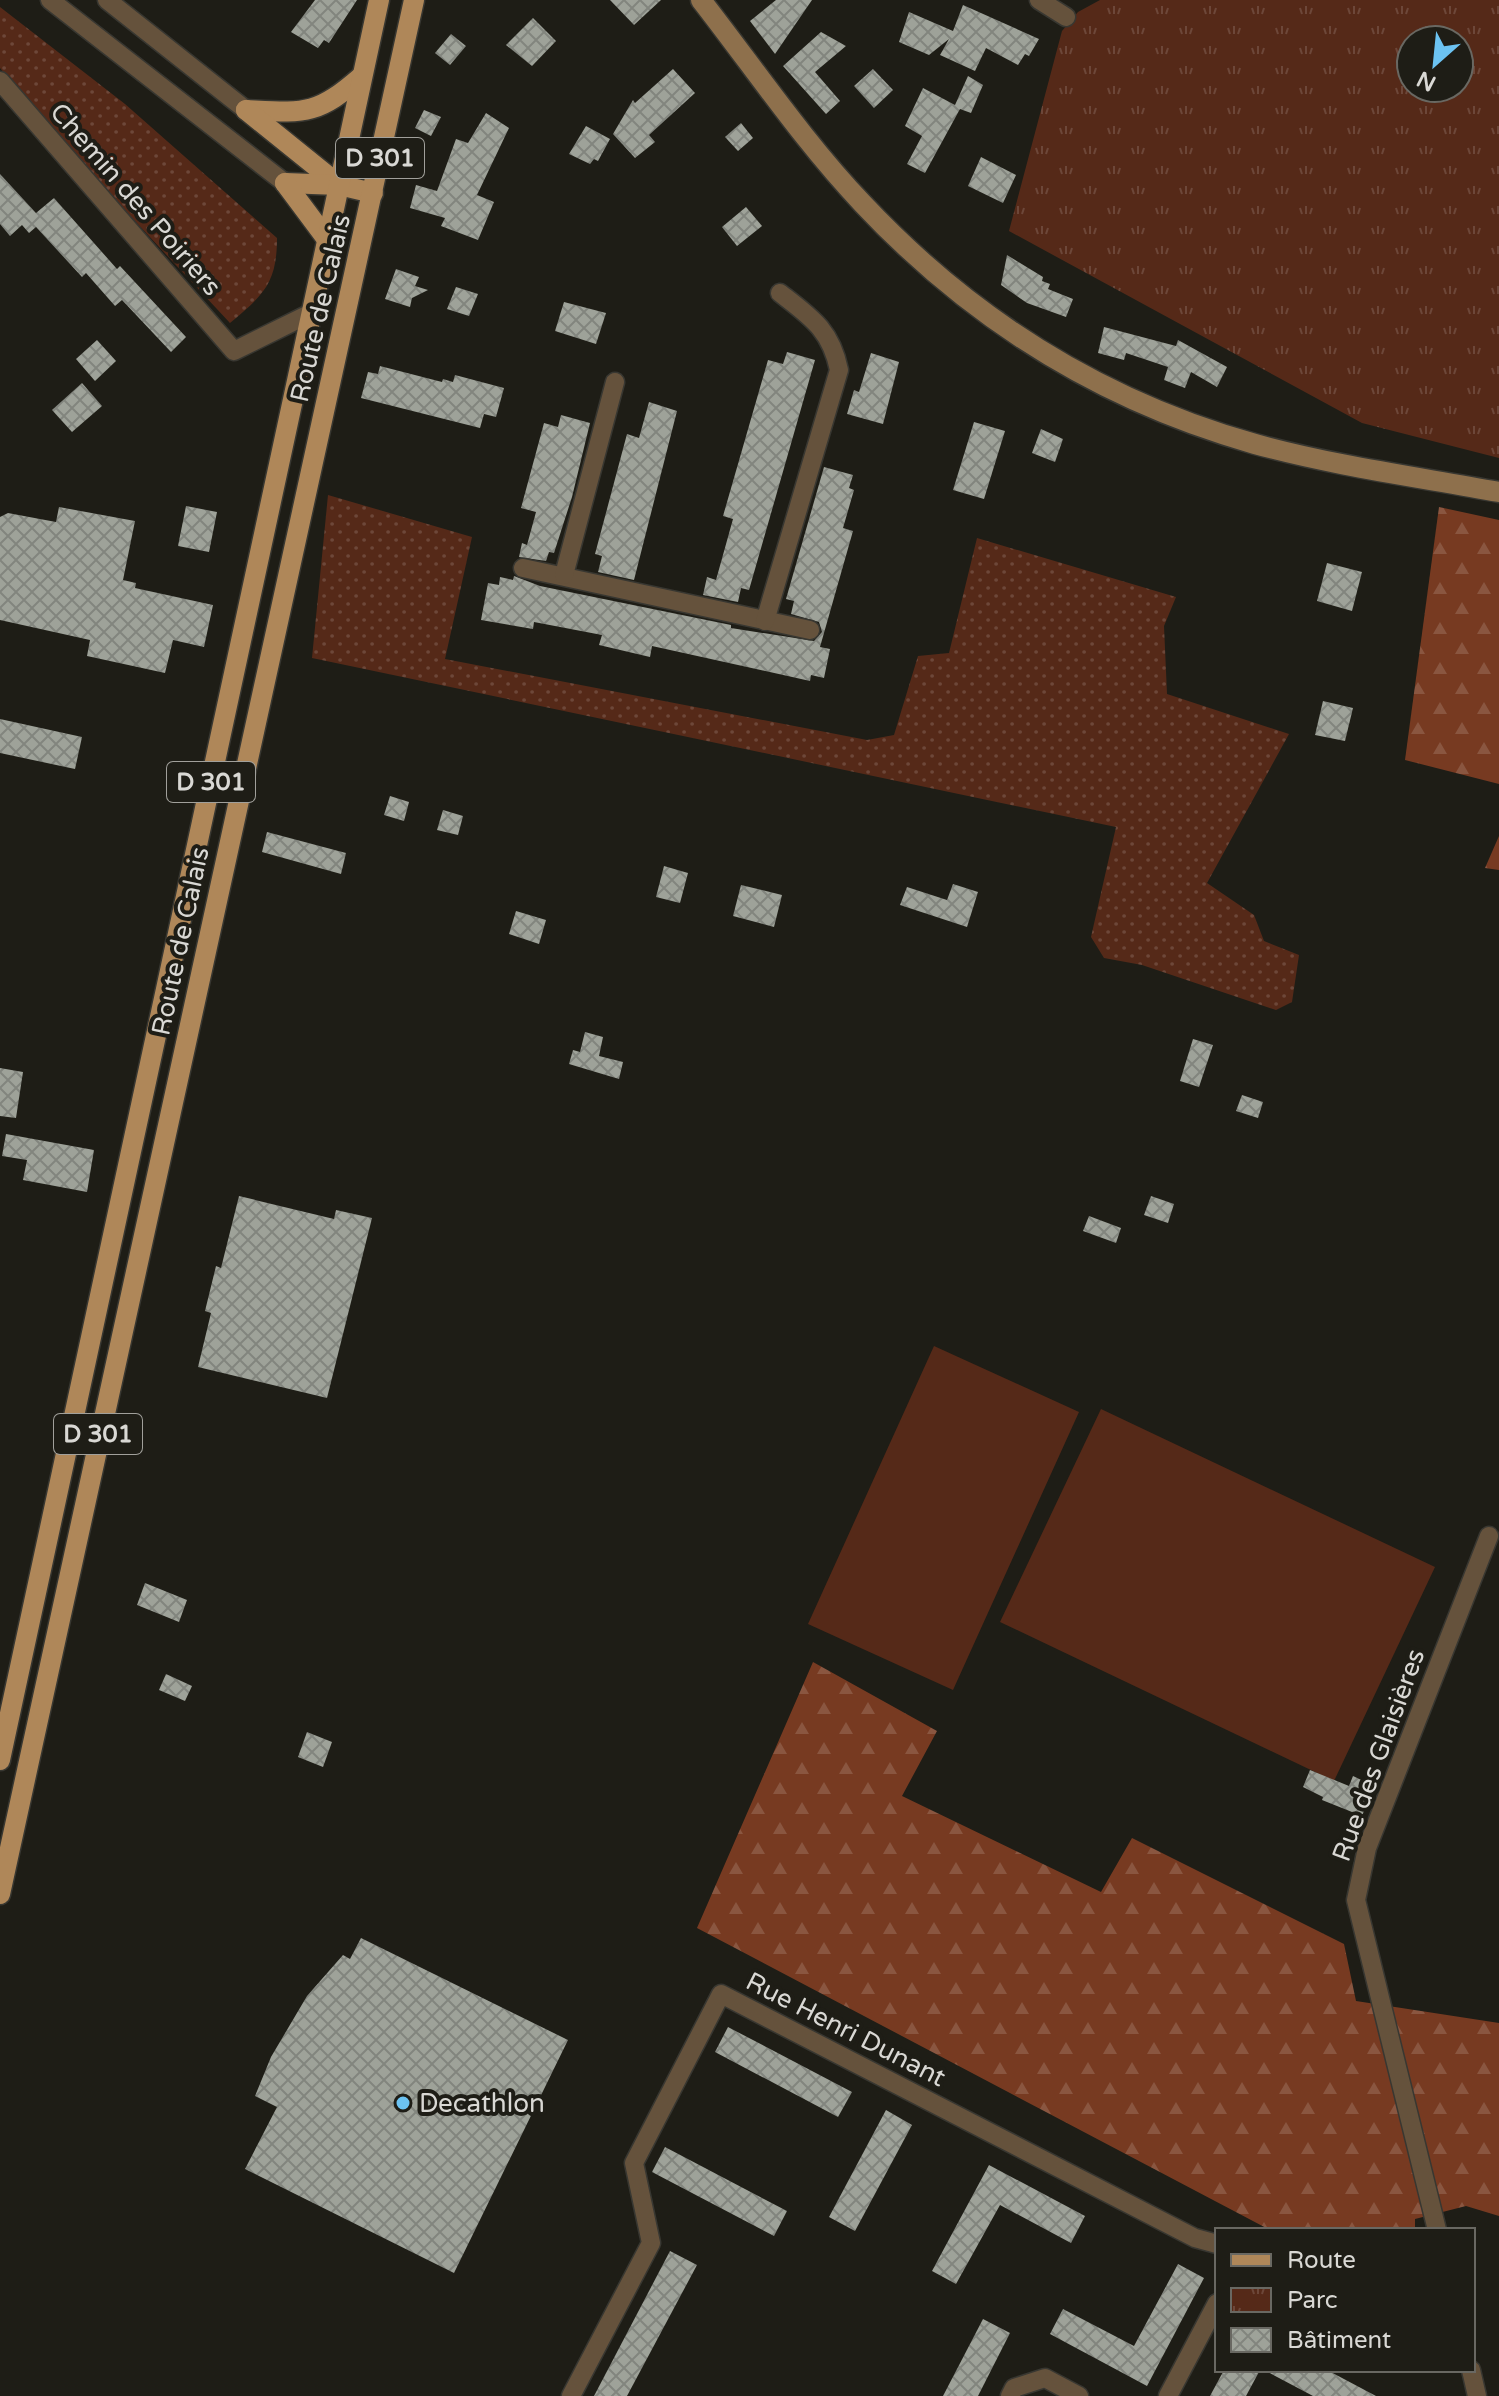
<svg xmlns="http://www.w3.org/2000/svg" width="1499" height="2396" viewBox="0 0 1499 2396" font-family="'Varela Round',sans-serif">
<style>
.grass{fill:url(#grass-dots)}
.forest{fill:url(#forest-firs)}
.park{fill:url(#park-tufts);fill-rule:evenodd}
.garden{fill:#552918}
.building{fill:url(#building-cross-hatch)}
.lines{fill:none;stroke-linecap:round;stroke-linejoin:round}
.minor-casing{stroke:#383731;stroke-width:21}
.secondary-casing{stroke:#383731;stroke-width:23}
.primary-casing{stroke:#383731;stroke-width:23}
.minor{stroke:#65523c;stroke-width:18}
.secondary{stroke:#8e704c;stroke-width:20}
.primary{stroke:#af8759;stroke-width:20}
.poi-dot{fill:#6cc3f2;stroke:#1e1d16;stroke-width:3}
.labels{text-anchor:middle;stroke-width:8;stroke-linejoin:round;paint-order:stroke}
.shield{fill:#1e1d16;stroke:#a1a09b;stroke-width:2}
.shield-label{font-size:24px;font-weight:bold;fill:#d9d8d4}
.street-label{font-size:26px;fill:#d9d8d4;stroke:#1e1d16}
.poi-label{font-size:26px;fill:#d9d8d4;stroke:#1e1d16;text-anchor:start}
</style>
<defs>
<pattern id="grass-dots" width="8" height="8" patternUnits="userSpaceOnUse" patternTransform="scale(2)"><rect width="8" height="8" fill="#552918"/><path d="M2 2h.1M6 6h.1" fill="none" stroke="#6d4739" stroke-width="1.8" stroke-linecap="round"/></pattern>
<pattern id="forest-firs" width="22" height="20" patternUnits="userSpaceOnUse" patternTransform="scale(2)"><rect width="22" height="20" fill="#773a21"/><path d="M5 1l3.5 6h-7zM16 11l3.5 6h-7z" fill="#8a5640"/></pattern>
<pattern id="park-tufts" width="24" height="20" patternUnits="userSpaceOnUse" patternTransform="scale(2)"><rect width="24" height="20" fill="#552918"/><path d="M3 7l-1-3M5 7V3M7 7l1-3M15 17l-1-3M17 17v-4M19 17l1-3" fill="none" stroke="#6d4739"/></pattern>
<pattern id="building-cross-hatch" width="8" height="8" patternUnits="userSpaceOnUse" patternTransform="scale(2)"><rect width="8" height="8" fill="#9ea299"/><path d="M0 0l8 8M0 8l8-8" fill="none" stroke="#82857e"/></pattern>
</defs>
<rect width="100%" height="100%" fill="#1e1d16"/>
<g class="grass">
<path d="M0 7 125 104 277 238C277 284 263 295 230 323L64 145 0 68Z"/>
<polygon points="328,495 472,537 445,659 867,740 894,735 918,656 949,653 977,538 1176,597 1164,626 1167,694 1289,734 1207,883 1254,915 1264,941 1299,955 1292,1002 1276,1010 1142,965 1104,958 1091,937 1116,827 312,658"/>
</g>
<g class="forest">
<polygon points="1439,507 1499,520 1499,784 1405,760"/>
<polygon points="1499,836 1499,870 1485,868"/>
<polygon points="813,1662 937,1731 902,1796 1101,1892 1132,1838 1344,1944 1356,2001 1499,2023 1499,2216 1466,2206 1415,2219 1415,2230 1270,2230 697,1928"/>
</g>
<path class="park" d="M1100 0H1499V458L1362 423 1009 231 1062 31 1078 12ZM1411 40H1459V88H1411Z"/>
<g class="garden">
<polygon points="934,1346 1079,1412 953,1690 808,1624"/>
<polygon points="1101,1409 1435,1567 1334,1781 1000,1622"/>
</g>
<g class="building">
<polygon points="315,0 357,0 329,43 324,40 318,48 291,32"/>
<polygon points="610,0 661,0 634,25"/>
<polygon points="776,0 812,0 775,54 750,21"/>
<polygon points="963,5 1039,39 1029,56 1025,54 1018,65 986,48 975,71 940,55 949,39 929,55 899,42 909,12 953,31"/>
<polygon points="533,18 556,41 532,66 506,45"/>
<polygon points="821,32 846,46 815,72 840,101 826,114 783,66"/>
<polygon points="451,34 466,46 450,65 435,53"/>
<polygon points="673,69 695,93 649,135 655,142 635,158 613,134 633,100 635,103"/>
<polygon points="873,69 893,90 874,108 854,86"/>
<polygon points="968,76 983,85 971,113 960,109 925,173 907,164 922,136 905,126 923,88 955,105"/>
<polygon points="424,110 441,117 431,136 415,128"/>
<polygon points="486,113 509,128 477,195 494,202 478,240 441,226 445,218 410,208 416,185 437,191 456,139 468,143"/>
<polygon points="741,123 753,138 738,151 725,137"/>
<polygon points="586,126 610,139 598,161 594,159 590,164 569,154"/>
<polygon points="981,157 1016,175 1003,203 968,186"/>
<polygon points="0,174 36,213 54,198 117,269 120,266 186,337 171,352 122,300 115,306 86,273 82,277 36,227 29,233 22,225 10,236 0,224"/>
<polygon points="746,207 762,226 737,246 722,227"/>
<polygon points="1007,255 1043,277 1042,281 1050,284 1048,289 1073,299 1066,317 1027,303 1001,285"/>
<polygon points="396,269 419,277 415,286 428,290 412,298 410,307 385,299"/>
<polygon points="456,287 478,294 469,316 447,309"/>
<polygon points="564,302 606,313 596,344 555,331"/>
<polygon points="1104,327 1176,346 1178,340 1227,367 1217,387 1191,372 1185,388 1177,385 1164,380 1168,367 1126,353 1124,360 1098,353"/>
<polygon points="97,340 116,361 95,381 76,359"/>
<polygon points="787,352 815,360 749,590 741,588 738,602 703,595 707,577 716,580 733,519 723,516 768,360 783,364"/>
<polygon points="871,353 899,362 883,424 847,414 854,390 859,392"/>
<polygon points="380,366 442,382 443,379 453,382 455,375 504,388 496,417 484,414 480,428 361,398 368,372 378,374"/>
<polygon points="82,383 102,406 72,432 52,410"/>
<polygon points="649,402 677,411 634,580 598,572 602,556 595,554 627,434 639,438"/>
<polygon points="561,415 590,423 572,497 554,553 549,552 546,561 519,557 522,543 527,545 536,512 521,508 544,423 558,427"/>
<polygon points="974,422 1005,431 984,499 953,490"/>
<polygon points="1041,429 1063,439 1055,462 1032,453"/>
<polygon points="824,467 853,475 849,488 854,490 843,528 853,531 820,647 830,649 824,678 811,675 810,681 652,646 650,657 599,645 602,635 534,622 533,629 481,620 488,583 499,585 500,577 513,580 514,576 540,586 731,625 731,628 814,641 822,632 819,622 791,614 794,601 786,599"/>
<polygon points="186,506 217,512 209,552 178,546"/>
<polygon points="59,507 135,521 123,580 136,583 135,588 213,605 204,647 173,640 165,673 87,656 90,640 0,620 0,517 8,513 56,522"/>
<polygon points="1327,563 1362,572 1352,611 1317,601"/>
<polygon points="1323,701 1353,708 1345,741 1315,735"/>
<polygon points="0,719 82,737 75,769 0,753"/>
<polygon points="390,796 409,802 404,821 384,815"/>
<polygon points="443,810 463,816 458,835 437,830"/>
<polygon points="267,832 346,853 341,874 262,852"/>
<polygon points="664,866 688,873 680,903 656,897"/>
<polygon points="953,884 978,892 967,927 900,905 907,887 947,900"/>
<polygon points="741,885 782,895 774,927 733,916"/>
<polygon points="516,911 546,920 539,944 509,934"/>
<polygon points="585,1032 603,1037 599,1056 623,1062 619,1079 569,1064 573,1050 580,1052"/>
<polygon points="1193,1039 1213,1045 1199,1087 1180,1081"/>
<polygon points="0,1068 23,1072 16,1118 0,1116"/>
<polygon points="1242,1095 1263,1102 1258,1118 1236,1111"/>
<polygon points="6,1134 94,1150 87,1192 23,1180 27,1160 2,1156"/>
<polygon points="239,1196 334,1219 336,1210 372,1218 327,1398 198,1367 211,1313 205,1311 216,1266 221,1268"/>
<polygon points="1151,1196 1174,1204 1168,1223 1144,1215"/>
<polygon points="1089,1216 1121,1228 1116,1243 1083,1231"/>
<polygon points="145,1583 187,1600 179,1622 137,1605"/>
<polygon points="166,1674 192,1686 185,1701 159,1690"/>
<polygon points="307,1732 332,1742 323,1767 298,1757"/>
<polygon points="1310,1770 1349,1786 1353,1776 1374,1786 1362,1816 1322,1800 1323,1797 1303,1787"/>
<polygon points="361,1938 568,2040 454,2273 245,2169 277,2107 255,2096 271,2057 307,1996 343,1955 350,1959"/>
<polygon points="728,2027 852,2092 838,2117 715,2052"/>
<polygon points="886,2110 912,2125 855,2231 829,2217"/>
<polygon points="665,2147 787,2211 774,2236 652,2172"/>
<polygon points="989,2165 1085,2216 1071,2243 1000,2205 956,2284 932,2271"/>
<polygon points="670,2251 697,2265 627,2396 594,2396"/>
<polygon points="1178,2264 1204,2278 1147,2386 1050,2334 1063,2309 1134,2346"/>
<polygon points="983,2319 1010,2333 978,2396 943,2396"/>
<polygon points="1224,2370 1260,2370 1246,2396 1210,2396"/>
<polygon points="1264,2370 1327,2370 1376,2396 1313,2396"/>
</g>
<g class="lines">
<g class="minor-casing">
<g id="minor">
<polyline points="50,0 285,183"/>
<polyline points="107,0 246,110"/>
<polyline points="1039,0 1066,17"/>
<polyline points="0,81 234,351 311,313"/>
<polyline points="523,568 810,630"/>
<polyline points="564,575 615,382"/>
<path d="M765 621 839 370C831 330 811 317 780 293"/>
<polyline points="1437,2230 1356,1900 1367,1848 1489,1536"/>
<polyline points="1471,2370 1477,2396"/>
<polyline points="571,2396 651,2243 634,2163 721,1994 1195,2238 1217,2244"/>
<polyline points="1010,2396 1014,2388 1045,2378 1079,2396"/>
<polyline points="1168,2396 1217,2303"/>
</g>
</g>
<g class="secondary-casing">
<path id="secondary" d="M701 0C754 68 804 142 863 204 972 320 1102 401 1255 444 1335 466 1418 477 1499 492"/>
</g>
<g class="primary-casing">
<g id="primary">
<path d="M246 110C305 113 316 116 362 76"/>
<polyline points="246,110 339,185"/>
<polyline points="285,183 339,185 373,193"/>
<polyline points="285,183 326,238"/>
<polyline points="0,1760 379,0"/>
<polyline points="0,1894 414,0"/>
</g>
</g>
<use href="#minor" class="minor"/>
<use href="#secondary" class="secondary"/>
<use href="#primary" class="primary"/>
</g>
<circle class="poi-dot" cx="403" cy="2103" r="8"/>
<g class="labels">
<g class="shield">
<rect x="336" y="138" width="88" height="40" rx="6"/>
<rect x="167" y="762" width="88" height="40" rx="6"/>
<rect x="54" y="1414" width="88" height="40" rx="6"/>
</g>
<g class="shield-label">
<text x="380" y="166">D 301</text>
<text x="211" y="790">D 301</text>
<text x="98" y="1442">D 301</text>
</g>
<g class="street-label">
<text transform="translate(136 199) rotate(49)" y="9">Chemin des Poiriers</text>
<text transform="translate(320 308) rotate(-77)" y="9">Route de Calais</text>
<text transform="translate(180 941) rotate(-78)" y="9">Route de Calais</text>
<text transform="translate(1378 1755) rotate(-70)" y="9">Rue des Glaisières</text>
<text transform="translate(846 2029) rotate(27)" y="9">Rue Henri Dunant</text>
</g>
<g class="poi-label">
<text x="419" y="2112">Decathlon</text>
</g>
</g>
<rect x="1215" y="2228" width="260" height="144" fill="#1e1d16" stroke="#696862" stroke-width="2"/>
<rect x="1231" y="2254" width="40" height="12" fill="#af8759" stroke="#696862" stroke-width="2"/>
<text x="1287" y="2268" font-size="24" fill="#d9d8d4">Route</text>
<rect x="1231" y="2288" width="40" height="24" fill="url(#park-tufts)" stroke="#696862" stroke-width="2"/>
<text x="1287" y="2308" font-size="24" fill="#d9d8d4">Parc</text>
<rect x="1231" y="2328" width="40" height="24" fill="url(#building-cross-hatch)" stroke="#696862" stroke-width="2"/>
<text x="1287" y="2348" font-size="24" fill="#d9d8d4">Bâtiment</text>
<g transform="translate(1435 64) rotate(207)"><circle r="38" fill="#1e1d16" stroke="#696862" stroke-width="2"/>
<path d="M0-6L14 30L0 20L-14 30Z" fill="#6cc3f2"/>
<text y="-12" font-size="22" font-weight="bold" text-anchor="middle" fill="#d9d8d4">N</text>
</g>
</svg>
